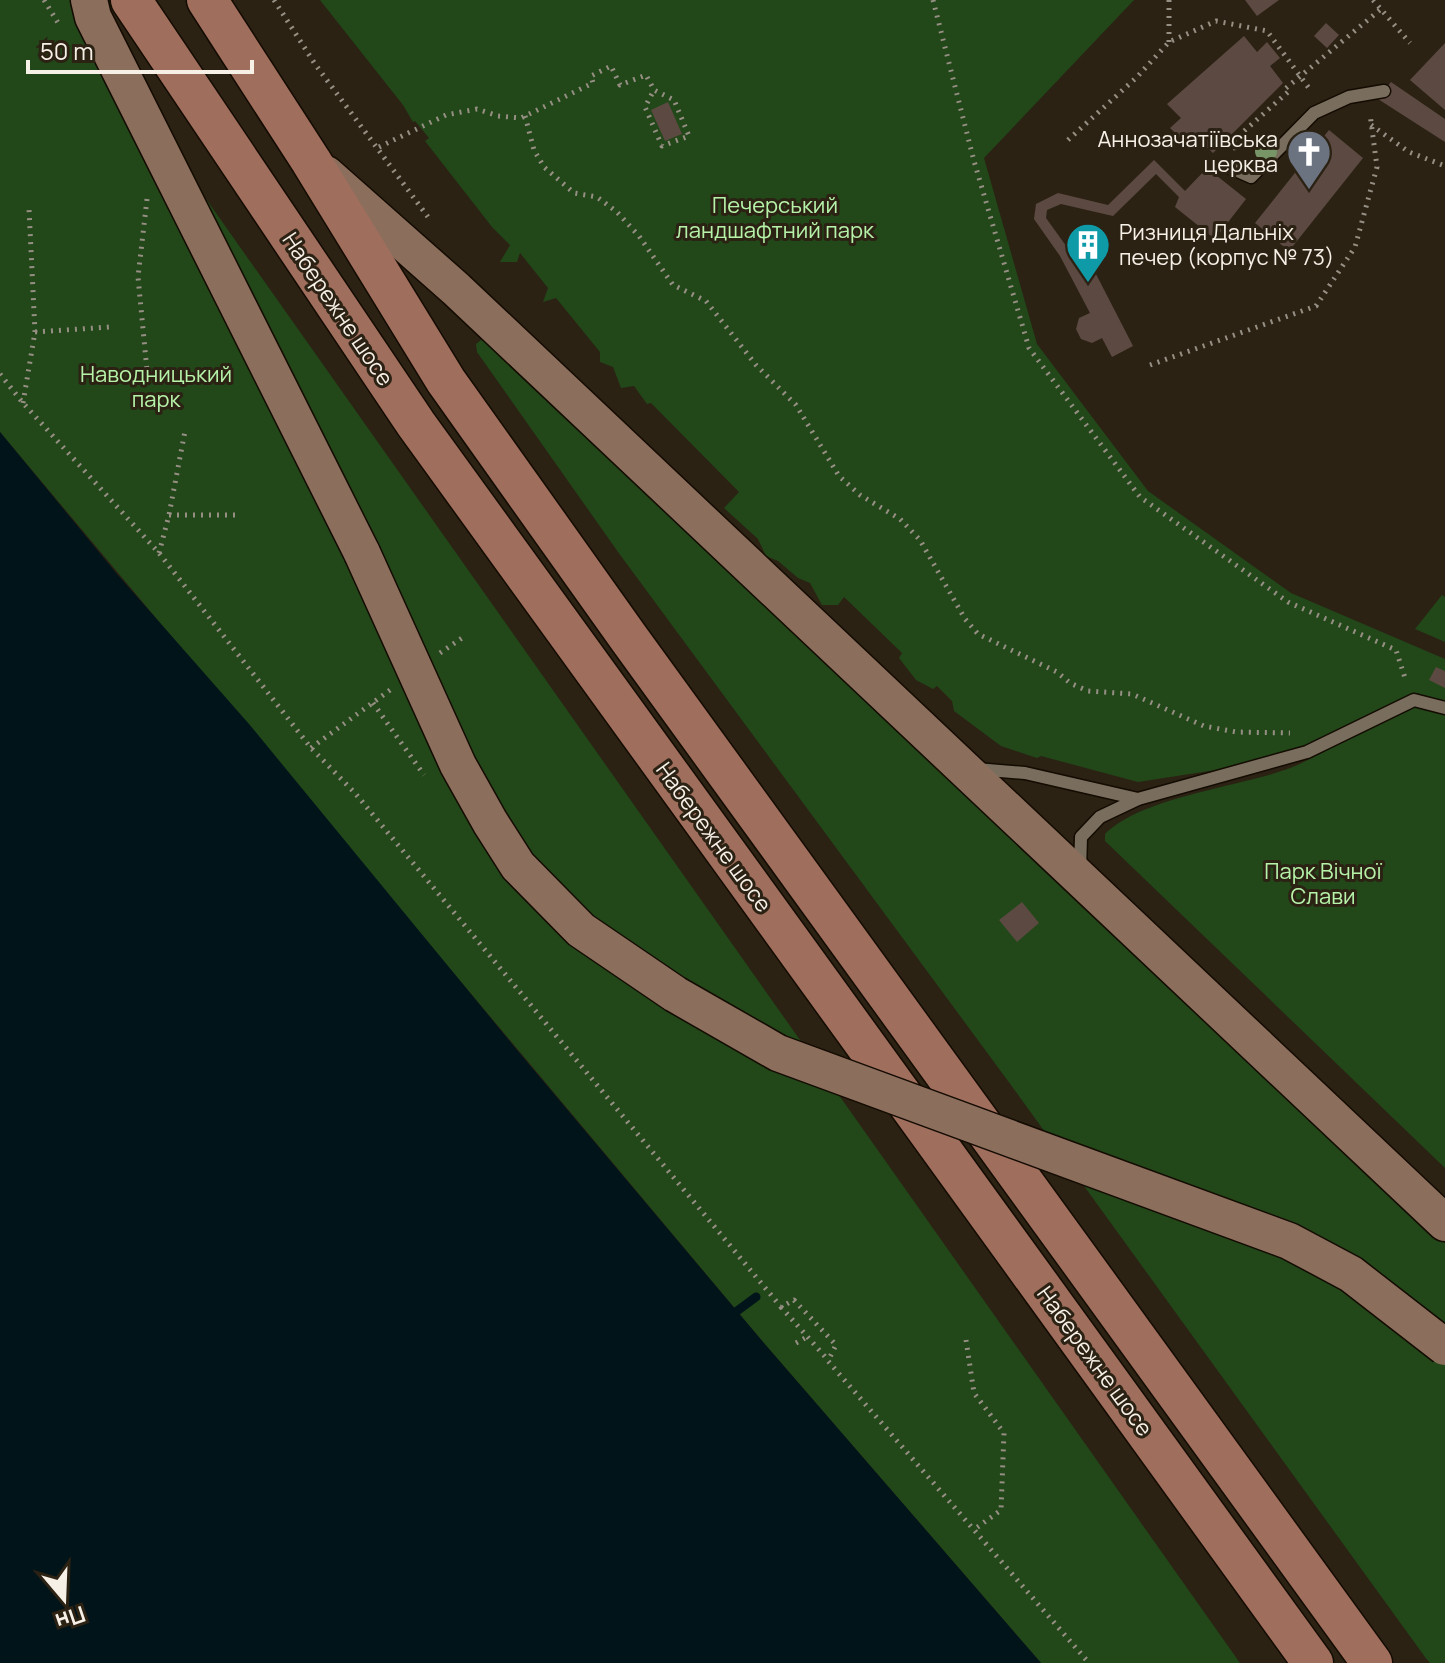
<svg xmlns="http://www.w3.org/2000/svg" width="1445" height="1663" viewBox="0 0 1445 1663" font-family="Manrope,sans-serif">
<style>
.green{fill:#224719}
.water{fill:#00141a}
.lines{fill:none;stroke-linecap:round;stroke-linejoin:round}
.stream{stroke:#00141a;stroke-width:9}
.building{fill:#5c4a42}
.lane-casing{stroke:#140b01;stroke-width:15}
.secondary-casing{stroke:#140b01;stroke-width:39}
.primary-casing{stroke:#140b01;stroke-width:43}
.path{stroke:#968f83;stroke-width:5;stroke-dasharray:2 6;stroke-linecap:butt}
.lane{stroke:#796e5e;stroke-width:12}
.secondary{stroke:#8c6e5d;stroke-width:36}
.primary{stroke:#9f6e5d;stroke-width:40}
.secondary-bridge-casing{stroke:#140b01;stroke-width:39;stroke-linecap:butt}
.secondary-bridge{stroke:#8c6e5d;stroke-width:36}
.tree{fill:#779566}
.labels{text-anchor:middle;stroke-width:6;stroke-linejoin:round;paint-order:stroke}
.poi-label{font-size:22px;fill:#f7f0e7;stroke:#2b2214;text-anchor:end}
.park-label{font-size:22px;fill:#b6f3a9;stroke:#2b2214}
.street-label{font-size:22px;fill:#f7f0e7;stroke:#2b2214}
</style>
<rect width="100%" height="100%" fill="#2b2214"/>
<g class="green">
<polygon points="0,0 72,0 127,87 1240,1663 1041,1663 763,1342 0,432"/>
<path d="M320 0H1134L984 158 1037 344 1148 491 1291 593 1445 659V1168L1105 841V834C1141 797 1239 787 1290 768 1321 756 1362 729 1393 712L1287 759 1138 782 1041 756 1037 758 1001 746 954 711 952 701 937 686 933 689 916 680 899 658 902 653 844 597 838 605H822L810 583 798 578 778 561 766 556 758 539 724 508 739 492 651 403 647 404 634 386 621 388 613 367 600 362V352L556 298 543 302 548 288 520 253 517 262H500L510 245 492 227 425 141 429 138 415 121 413 122 403 105Z"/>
<polygon points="481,340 489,340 766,605 1445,1243 1445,1663 1430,1663 1425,1657 1008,1081 618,552 477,352 476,344"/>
<polygon points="1442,595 1445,597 1445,642 1415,629"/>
</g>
<polygon class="water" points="0,432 117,574 249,724 517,1050 763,1342 1041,1663 0,1663"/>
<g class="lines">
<polyline class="stream" points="737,1311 756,1297"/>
</g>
<g class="building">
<polygon points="1245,0 1279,0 1257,16"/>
<polygon points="1326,23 1339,35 1327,48 1314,36"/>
<polygon points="1244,36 1257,52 1267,42 1280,58 1270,66 1283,83 1213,153 1197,138 1189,146 1170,128 1181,118 1167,104"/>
<polygon points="1445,43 1445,110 1410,80"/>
<polygon points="1391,82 1445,119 1445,142 1378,99"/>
<polygon points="668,102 682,134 665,141 651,110"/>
<polygon points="1329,130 1363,158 1289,251 1255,223"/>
<polygon points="1154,160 1185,191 1207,168 1246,199 1215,239 1175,207 1179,197 1156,174 1113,216 1061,204 1047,210 1046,218 1069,250 1081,245 1133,346 1112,357 1102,338 1092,343 1081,339 1076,329 1079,318 1090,313 1060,256 1034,219 1036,204 1058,193 1108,205"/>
<polygon points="1436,667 1445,671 1445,688 1429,680"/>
<polygon points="1022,902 1039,923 1017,942 999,920"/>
</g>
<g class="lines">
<g class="lane-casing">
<g id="lane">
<polyline points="1224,165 1251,177 1314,113 1349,97 1384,91"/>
<polyline points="976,769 1025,773 1138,799"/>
<polyline points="1080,870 1081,837 1100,817 1138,799 1307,752 1414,700 1445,708"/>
</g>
</g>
<g class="secondary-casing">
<g id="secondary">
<polyline points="89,0 93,17 362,553"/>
<polyline points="326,174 456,289 1445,1223"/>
</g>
</g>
<g class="primary-casing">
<g id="primary">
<polyline points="131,0 416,424 1313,1663"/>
<polyline points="207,0 311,161 446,381 628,637 1372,1663"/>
</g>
</g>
<g class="path">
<polyline points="44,0 60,26"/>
<polyline points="274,0 315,64 428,217"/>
<polyline points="933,0 974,161 1029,348 1140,497 1288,602 1396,650 1406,681"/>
<polyline points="1169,0 1169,42"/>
<polyline points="1373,0 1410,43"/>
<polyline points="525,116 534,150 544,167 574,193 597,197 617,212 639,236 673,285 706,301 756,365 796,405 839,476 860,495 900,519 920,540 965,619 978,634 1057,672 1070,683 1088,691 1132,694 1204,726 1236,732 1290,733"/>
<polyline points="1371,125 1409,152 1445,166"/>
<polyline points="1068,140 1137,77 1169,42 1216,21 1267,31 1311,91"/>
<polyline points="379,147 446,115 477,109 498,116 521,118 593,83 591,76 611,66 620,85 646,75 654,90 674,100 689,136 662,146 645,107 654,90"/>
<polyline points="1236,150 1234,140 1288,92 1285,89 1381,9"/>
<polyline points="147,199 138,277 148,381"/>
<polyline points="35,332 110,327"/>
<polyline points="1150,365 1316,306 1355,247 1377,167 1370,114"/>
<polyline points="0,374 23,403 159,553 311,748 355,793 781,1307 794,1300 836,1345 828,1361 1089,1663"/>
<polyline points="23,403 35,332 29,209"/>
<polyline points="169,515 236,515"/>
<polyline points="159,553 169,515 185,431"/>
<polyline points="440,653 462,638"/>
<polyline points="373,703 424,775"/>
<polyline points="311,748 390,690"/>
<polyline points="781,1307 828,1360"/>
<polyline points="966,1340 974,1393 1004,1433 1001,1510 975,1529"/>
<polyline points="796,1343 807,1337"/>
</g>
<use href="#lane" class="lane"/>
<use href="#secondary" class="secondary"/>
<use href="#primary" class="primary"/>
<g class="secondary-bridge-casing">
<polyline id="secondary-bridge" points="362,553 458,765 490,822 518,866 581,930 675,994 778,1053 1289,1241 1351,1274 1445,1347"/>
</g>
<use href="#secondary-bridge" class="secondary-bridge"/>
</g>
<circle class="tree" cx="1266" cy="151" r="11"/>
<defs>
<g id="church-pin" transform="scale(2.3)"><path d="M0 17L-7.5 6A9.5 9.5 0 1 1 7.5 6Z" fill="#6b7280" stroke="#2b2214"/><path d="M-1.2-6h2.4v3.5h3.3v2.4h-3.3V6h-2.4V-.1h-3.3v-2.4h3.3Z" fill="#fff"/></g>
<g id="building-pin" transform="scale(2.3)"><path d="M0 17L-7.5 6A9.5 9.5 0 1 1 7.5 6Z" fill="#0f9aa8" stroke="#2b2214"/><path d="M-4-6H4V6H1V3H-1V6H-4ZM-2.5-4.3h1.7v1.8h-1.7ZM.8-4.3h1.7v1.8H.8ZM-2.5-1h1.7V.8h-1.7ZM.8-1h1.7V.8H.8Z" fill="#fff"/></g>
</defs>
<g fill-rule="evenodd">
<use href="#church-pin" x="1309" y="152"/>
<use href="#building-pin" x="1088" y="245"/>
</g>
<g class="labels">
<g class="poi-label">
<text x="1278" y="147">Аннозачатіївська<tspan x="1278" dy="25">церква</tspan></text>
<text x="1119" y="240" text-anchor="start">Ризниця Дальніх<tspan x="1119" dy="25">печер (корпус № 73)</tspan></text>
</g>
<g class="park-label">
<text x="775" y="213">Печерський<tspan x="775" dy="25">ландшафтний парк</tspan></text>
<text x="156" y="382">Наводницький<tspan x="156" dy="25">парк</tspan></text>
<text x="1323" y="879">Парк Вічної<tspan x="1323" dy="25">Слави</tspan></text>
</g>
<g class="street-label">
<text transform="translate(338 309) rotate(56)" y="8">Набережне шосе</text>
<text transform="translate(714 837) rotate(54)" y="8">Набережне шосе</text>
<text transform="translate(1095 1361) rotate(54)" y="8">Набережне шосе</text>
</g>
</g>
<g transform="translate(64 1599) rotate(161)" stroke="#2b2214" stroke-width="6" paint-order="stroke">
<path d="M0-6L14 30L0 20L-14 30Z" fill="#f7f0e7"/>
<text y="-12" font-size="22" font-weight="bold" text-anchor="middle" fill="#f7f0e7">Пн</text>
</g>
<path d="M28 60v12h224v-12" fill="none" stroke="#f7f0e7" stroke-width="4"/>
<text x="40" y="60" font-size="24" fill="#f7f0e7" stroke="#2b2214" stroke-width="6" paint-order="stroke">50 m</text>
</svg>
